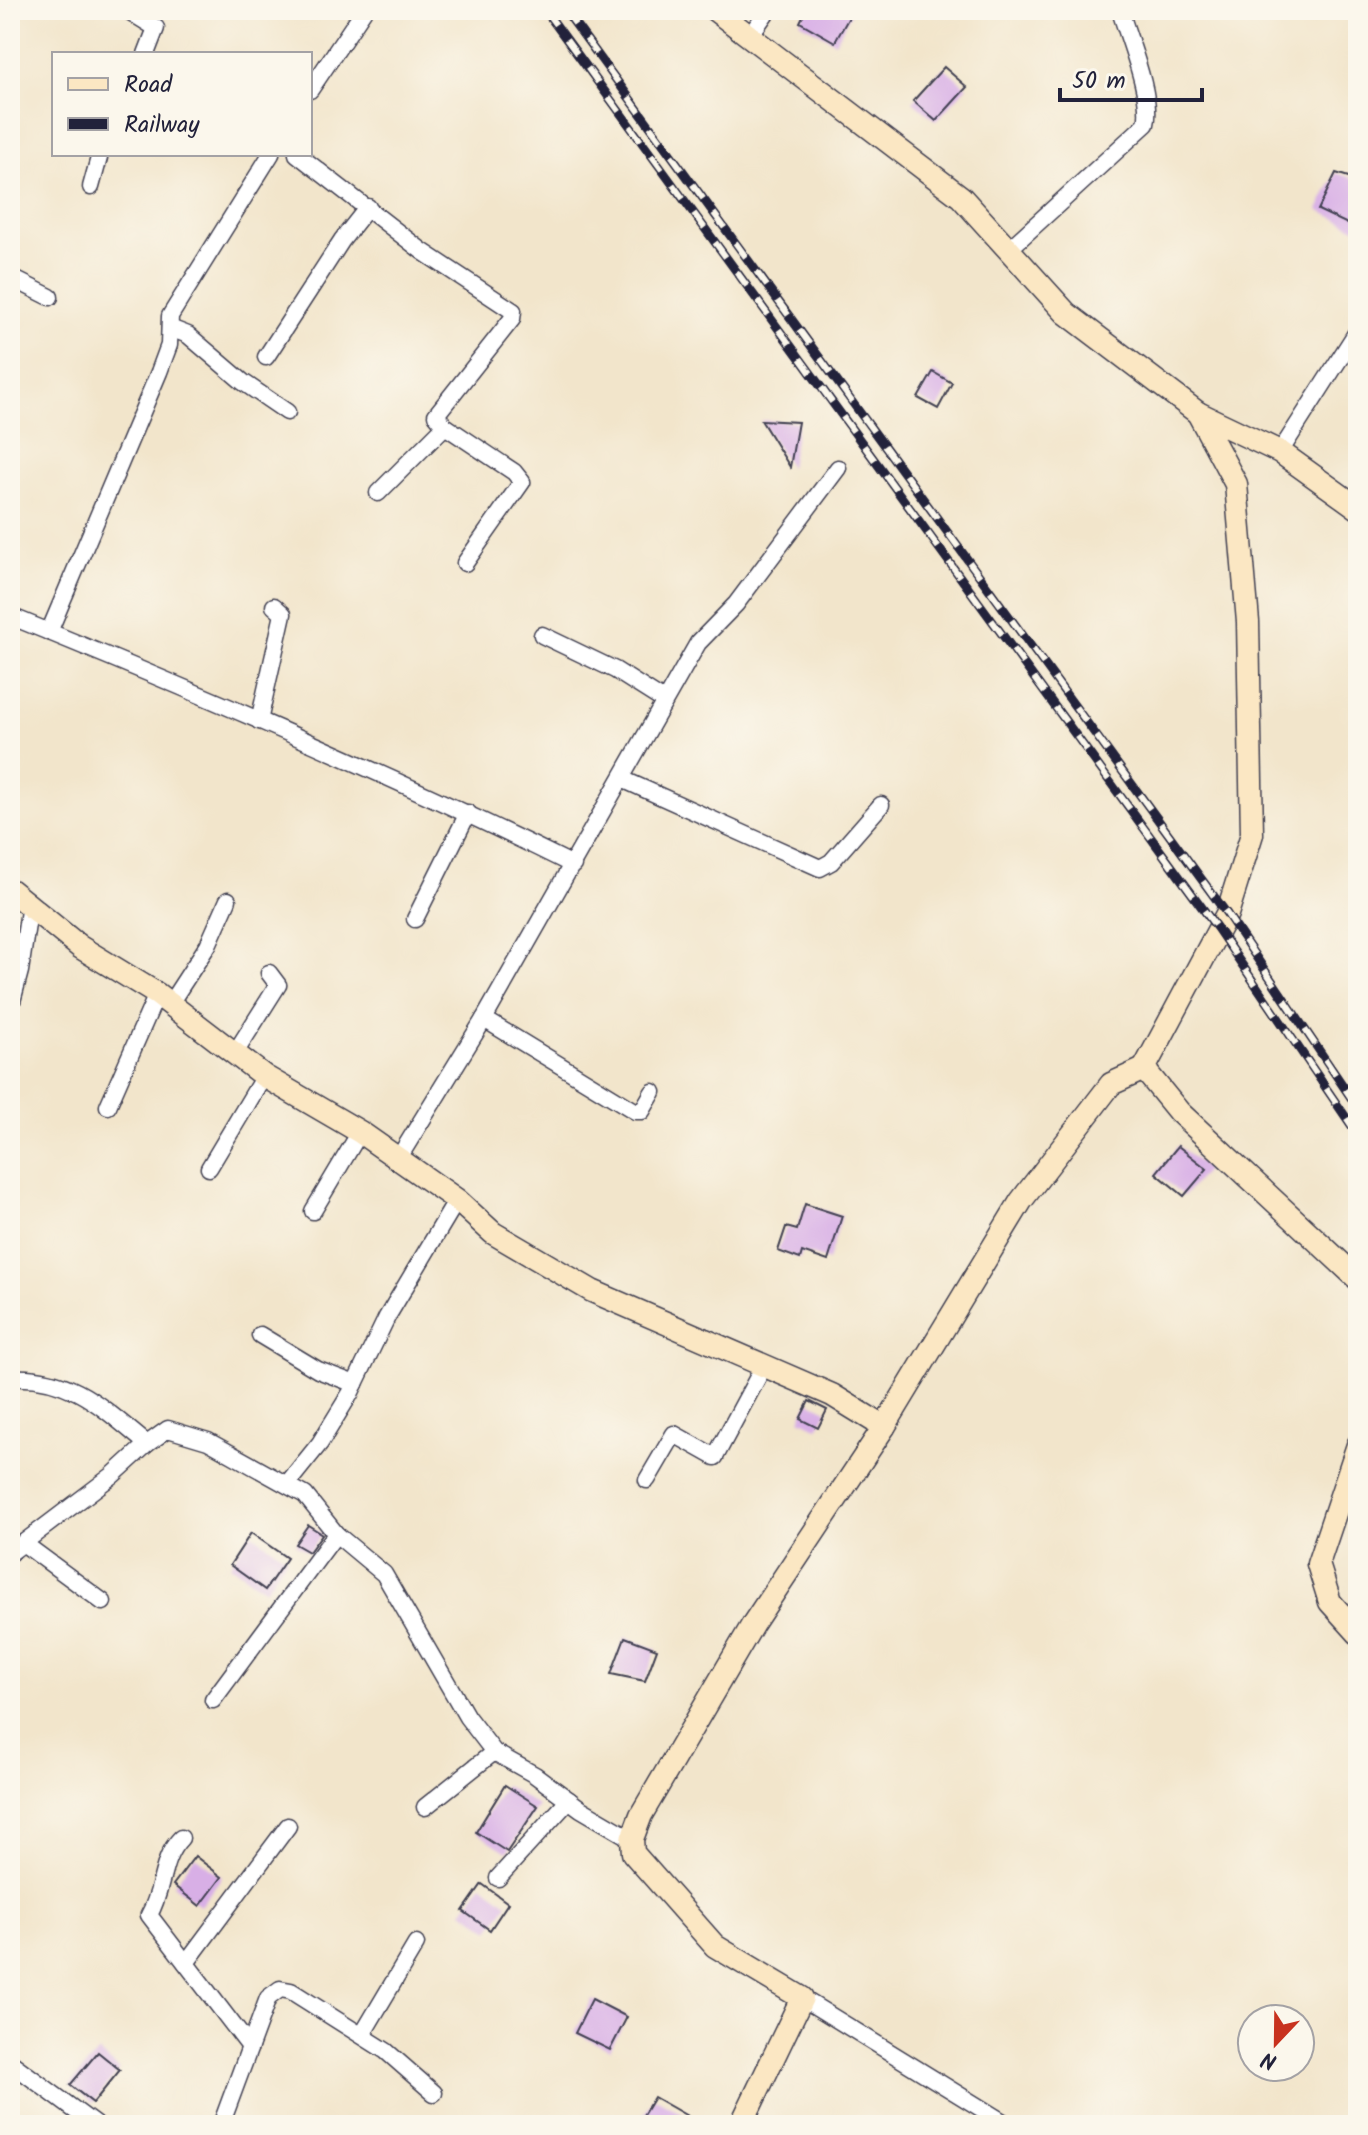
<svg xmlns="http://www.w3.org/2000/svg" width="1368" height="2135" viewBox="0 0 1368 2135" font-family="Kalam,sans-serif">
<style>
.building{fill:#d8afe6}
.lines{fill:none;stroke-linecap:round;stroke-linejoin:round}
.street-casing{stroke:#413f51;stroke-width:19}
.secondary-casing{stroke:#413f51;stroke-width:25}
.street{stroke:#fff;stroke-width:16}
.secondary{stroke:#fbe7c3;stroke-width:22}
.rail-casing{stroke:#22223b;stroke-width:9}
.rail{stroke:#fbf7ec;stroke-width:6;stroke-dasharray:18;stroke-linecap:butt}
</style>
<rect width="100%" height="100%" fill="#fbf7ec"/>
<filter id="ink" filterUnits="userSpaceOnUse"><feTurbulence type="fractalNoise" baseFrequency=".0125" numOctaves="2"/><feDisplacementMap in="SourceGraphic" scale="16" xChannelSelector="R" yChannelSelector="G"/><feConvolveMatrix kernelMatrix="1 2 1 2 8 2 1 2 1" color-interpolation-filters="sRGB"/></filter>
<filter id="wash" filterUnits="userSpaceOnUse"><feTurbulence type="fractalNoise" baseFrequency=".006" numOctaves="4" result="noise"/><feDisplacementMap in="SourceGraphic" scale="32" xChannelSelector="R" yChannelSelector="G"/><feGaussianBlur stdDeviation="1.8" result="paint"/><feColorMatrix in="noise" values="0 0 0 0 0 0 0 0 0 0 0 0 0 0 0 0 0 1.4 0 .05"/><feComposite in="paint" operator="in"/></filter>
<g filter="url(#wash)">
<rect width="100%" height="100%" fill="#f2e5cb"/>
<g id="blocks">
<g class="building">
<polygon points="806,10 853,10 835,42 800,22"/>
<polygon points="944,67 967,87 936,121 913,101"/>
<polygon points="1336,173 1358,180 1358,229 1318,210"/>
<polygon points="933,372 952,383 938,409 918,398"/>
<polygon points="761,420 798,422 790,467"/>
<polygon points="1178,1146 1207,1169 1184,1196 1156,1173"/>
<polygon points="805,1204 842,1216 828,1261 802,1252 800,1259 778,1251 786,1227 797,1230"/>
<polygon points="809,1401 827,1410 818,1428 800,1419"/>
<polygon points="308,1525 322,1534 309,1552 295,1544"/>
<polygon points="251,1533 287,1558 265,1590 230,1565"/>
<polygon points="625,1637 657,1649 645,1681 611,1674"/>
<polygon points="505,1785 538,1806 507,1852 476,1832"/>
<polygon points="195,1856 222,1877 200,1906 173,1885"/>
<polygon points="482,1884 508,1903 490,1930 463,1911"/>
<polygon points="592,1999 627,2017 610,2050 575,2033"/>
<polygon points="98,2052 120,2070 93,2103 70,2085"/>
<polygon points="654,2097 703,2125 656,2125 642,2117"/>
</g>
</g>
</g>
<g filter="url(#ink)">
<use href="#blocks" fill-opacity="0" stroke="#413f51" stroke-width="2"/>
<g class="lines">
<g class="street-casing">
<g id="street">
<polyline points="127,10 156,28 146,54"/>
<polyline points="749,37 768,10"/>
<polyline points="310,90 364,10"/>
<polyline points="297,154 422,251 513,311 512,319 436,415 445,426 514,472 522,482 465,563"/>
<polyline points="91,187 100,154"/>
<path d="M1009 249 1146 124C1153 97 1128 38 1120 10"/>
<polyline points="10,277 50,297"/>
<polyline points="170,328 188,335 243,382 287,412"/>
<polyline points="266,357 342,240 368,207"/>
<polyline points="1280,452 1358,330"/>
<polyline points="378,493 445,426"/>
<path d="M10 616C200 693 389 774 573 865"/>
<polyline points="49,632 159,372 169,345 170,316 271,154"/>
<polyline points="542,635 615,670 664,701"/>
<polyline points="259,721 283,614 274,606"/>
<polyline points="622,779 820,868 831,862 881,805"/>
<polyline points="415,919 468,813"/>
<polyline points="169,1005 208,945 228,900"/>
<polyline points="10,1009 20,971 30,904"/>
<polyline points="484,1019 635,1111 642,1111 653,1092"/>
<polyline points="235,1053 278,985 269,973"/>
<polyline points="108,1106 157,994"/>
<polyline points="398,1159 484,1019 698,643 736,604 838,468"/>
<polyline points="209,1168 264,1076"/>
<polyline points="313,1211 360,1132"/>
<polyline points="260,1335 318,1370 355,1384"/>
<path d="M10 1378C70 1374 103 1408 147 1444L168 1429 208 1441 305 1495 336 1534 384 1574 467 1717 494 1752 535 1775 581 1809 632 1839"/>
<polyline points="647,1480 674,1434 715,1457 765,1364"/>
<polyline points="287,1484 320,1443 350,1394 387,1317 457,1200"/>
<polyline points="23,1543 103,1602"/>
<polyline points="10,1553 113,1475 147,1444"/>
<polyline points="213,1700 336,1534"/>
<polyline points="425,1807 494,1752"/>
<path d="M181 1838C160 1859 164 1890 149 1915L250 2047"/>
<polyline points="498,1878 569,1800"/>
<polyline points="186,1963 288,1826"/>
<polyline points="802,1998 1008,2125"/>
<polyline points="362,2035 416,1944"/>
<polyline points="10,2062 95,2125"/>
<polyline points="221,2125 268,1998 280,1989 291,1991 386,2051 434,2093"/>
</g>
</g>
<g class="secondary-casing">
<g id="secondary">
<polyline points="715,10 961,197 1066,313 1198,413 1236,484 1248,622 1252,834 1227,914 1144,1069 1179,1112 1358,1279"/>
<polyline points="1198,413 1280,452 1358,508"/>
<polyline points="10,890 80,947 157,994 264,1076 360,1132 457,1200 493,1233 592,1291 832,1395 884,1427"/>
<polyline points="1358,1445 1318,1564 1330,1602 1358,1633"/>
<polyline points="741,2125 802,1998 715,1946 633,1853 632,1839 641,1815 753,1624 884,1427 1021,1201 1111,1084 1144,1069"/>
</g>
</g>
<use href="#street" class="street"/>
<use href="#secondary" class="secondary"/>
<g class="rail-casing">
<g id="rail">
<polyline points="545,10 1217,928 1358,1135"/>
<polyline points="565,10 1227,914 1358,1108"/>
</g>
</g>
<use href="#rail" class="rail"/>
</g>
</g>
<rect width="1368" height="2135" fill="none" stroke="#fbf7ec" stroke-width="40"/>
<rect x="52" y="52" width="260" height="104" fill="#fbf7ec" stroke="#a4a2a5" stroke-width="2"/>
<rect x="68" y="78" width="40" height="12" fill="#fbe7c3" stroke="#a4a2a5" stroke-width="2"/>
<text x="124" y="92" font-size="24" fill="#22223b">Road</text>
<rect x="68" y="118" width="40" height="12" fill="#22223b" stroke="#a4a2a5" stroke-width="2"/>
<text x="124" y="132" font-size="24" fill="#22223b">Railway</text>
<g transform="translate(1276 2043) rotate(202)"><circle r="38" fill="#fbf7ec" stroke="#a4a2a5" stroke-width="2"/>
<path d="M0-6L14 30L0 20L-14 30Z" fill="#c8321e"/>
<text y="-12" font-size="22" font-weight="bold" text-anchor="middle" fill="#22223b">N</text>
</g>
<path d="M1060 88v12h142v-12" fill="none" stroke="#22223b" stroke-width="4"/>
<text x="1072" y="88" font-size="24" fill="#22223b" stroke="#fbf7ec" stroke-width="6" paint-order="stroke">50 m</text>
</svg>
